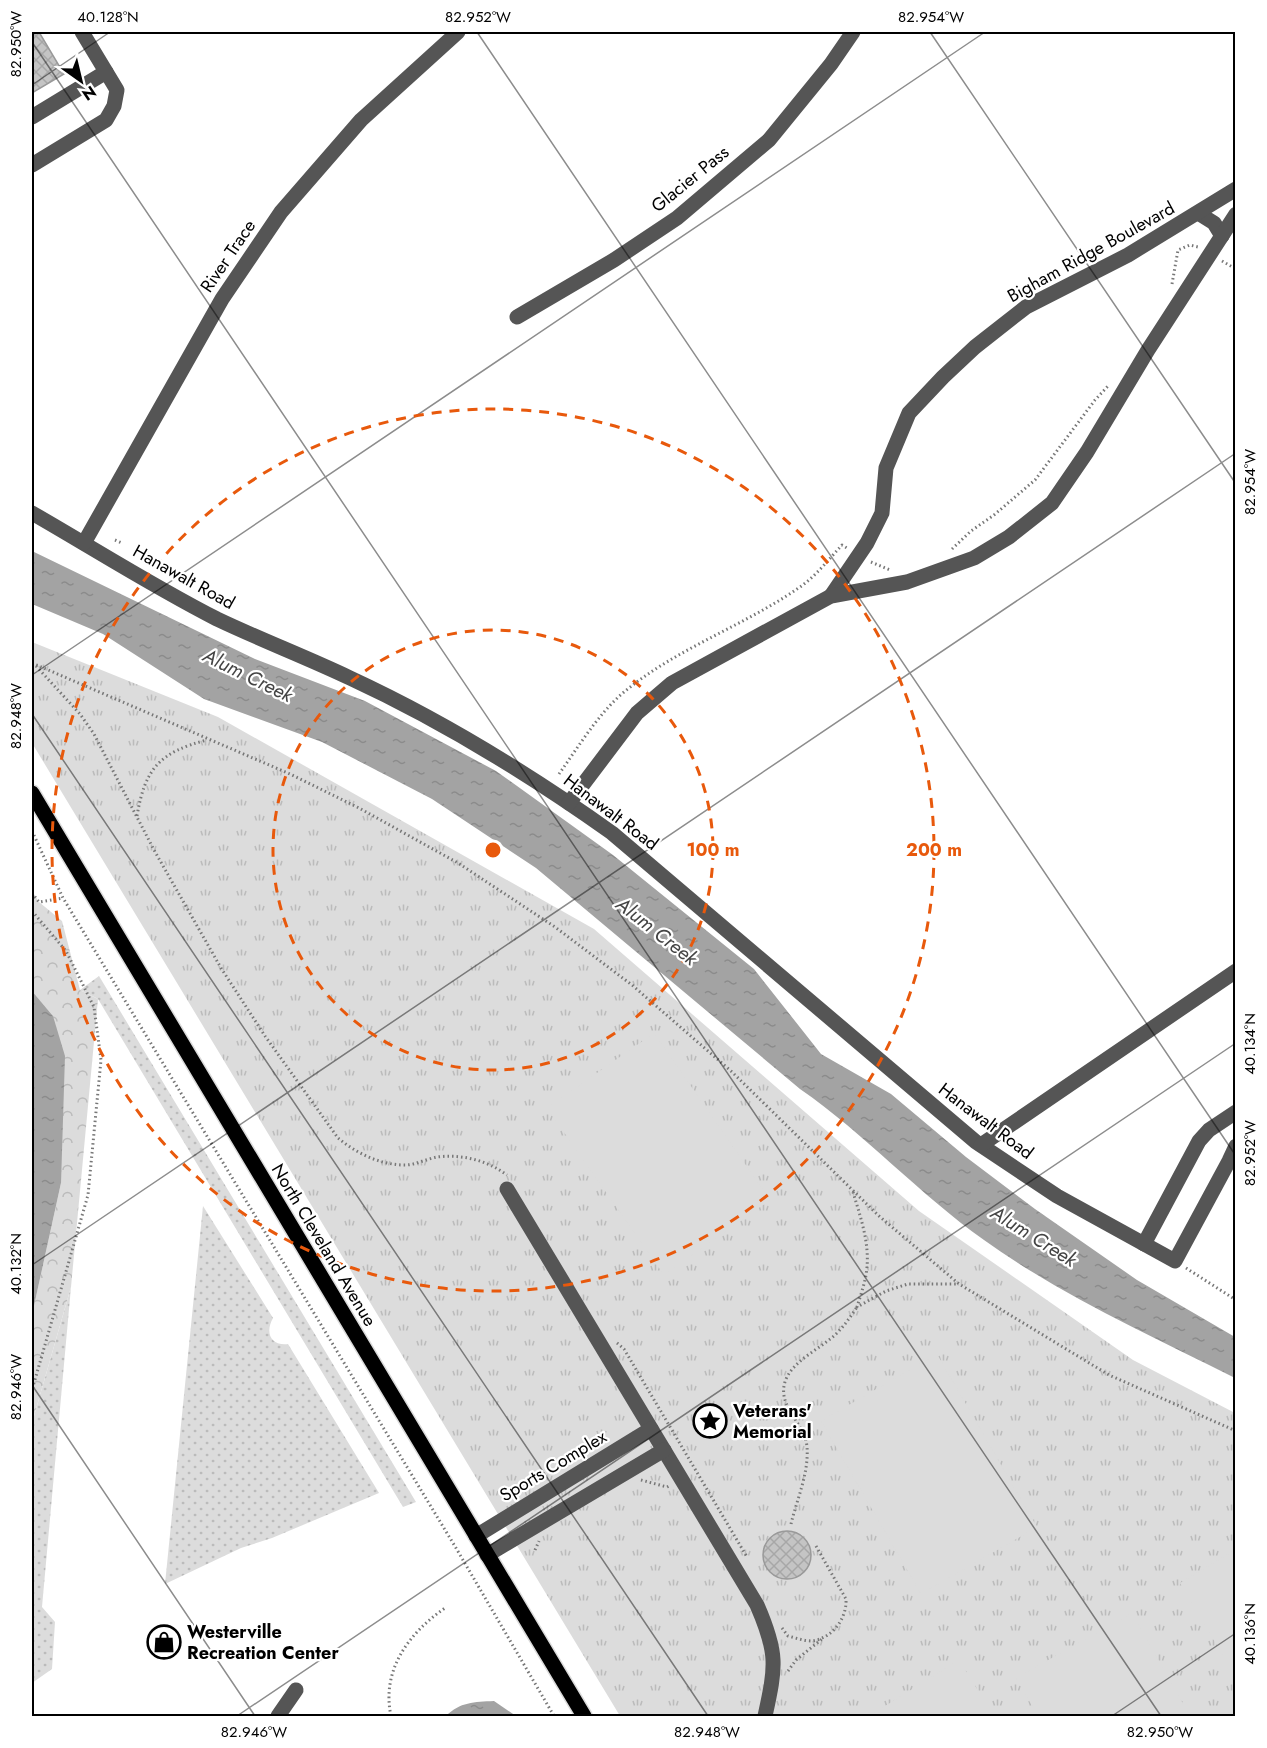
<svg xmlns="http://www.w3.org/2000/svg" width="1267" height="1748" viewBox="0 0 1267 1748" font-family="Jost,sans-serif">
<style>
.grass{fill:url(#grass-dots)}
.forest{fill:url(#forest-crowns)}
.park{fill:url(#park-tufts)}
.pitch{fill:#dcdcdc}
.water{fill:url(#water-ripples)}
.building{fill:url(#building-cross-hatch);stroke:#999;stroke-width:1.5}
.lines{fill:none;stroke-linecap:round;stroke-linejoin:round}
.major-casing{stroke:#dbdbdb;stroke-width:18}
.path{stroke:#777;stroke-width:3;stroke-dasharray:1.5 3;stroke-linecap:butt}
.minor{stroke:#555;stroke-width:15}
.major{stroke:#000;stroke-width:15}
.ticks{fill:none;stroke:#000;stroke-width:1.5;stroke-opacity:0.45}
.ring{fill:none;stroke:#e8590c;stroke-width:3;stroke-dasharray:10 8}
.labels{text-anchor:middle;stroke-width:4.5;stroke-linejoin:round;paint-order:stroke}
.street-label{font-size:18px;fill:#000;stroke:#fff}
.poi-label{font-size:18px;font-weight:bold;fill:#000;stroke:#fff;text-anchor:start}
.water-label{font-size:20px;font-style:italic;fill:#444;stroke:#fff}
.centre{fill:#e8590c;stroke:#fff;stroke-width:3}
.ring-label{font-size:18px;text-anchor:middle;font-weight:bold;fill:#e8590c;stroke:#fff;stroke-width:4.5;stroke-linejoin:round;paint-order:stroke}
.neatline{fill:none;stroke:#000;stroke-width:2}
.ticks-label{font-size:15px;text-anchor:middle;fill:#000}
</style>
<defs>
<pattern id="grass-dots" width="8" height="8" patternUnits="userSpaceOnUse" patternTransform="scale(1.5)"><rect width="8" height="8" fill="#dcdcdc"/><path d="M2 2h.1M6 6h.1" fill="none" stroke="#bbb" stroke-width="1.8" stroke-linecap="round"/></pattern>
<pattern id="forest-crowns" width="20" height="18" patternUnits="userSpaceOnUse" patternTransform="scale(1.5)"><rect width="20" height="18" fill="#dcdcdc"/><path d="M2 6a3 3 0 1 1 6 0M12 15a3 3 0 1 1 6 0" fill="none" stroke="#bbb"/></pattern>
<pattern id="park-tufts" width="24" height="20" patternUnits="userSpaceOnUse" patternTransform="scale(1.5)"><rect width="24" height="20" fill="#dcdcdc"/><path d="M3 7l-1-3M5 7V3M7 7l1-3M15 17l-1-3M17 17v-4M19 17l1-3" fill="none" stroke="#bbb"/></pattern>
<pattern id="water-ripples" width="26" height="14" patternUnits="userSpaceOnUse" patternTransform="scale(1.5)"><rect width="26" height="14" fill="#a3a3a3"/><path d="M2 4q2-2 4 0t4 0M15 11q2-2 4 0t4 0" fill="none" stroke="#8b8b8b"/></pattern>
<pattern id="building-cross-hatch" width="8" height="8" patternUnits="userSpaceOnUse" patternTransform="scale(1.5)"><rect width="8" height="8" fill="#c4c4c4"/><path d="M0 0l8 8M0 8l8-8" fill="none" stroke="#a7a7a7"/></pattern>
</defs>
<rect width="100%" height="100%" fill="#fff"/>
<g class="grass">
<polygon points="99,976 416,1502 403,1507 98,999 80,990"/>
<path d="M203 1206 273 1318C265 1332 270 1346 288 1344L379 1493 272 1538 241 1548 165 1584Z"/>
<polygon points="71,1287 42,1607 55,1622 52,1669 32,1683 32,1423"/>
</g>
<polygon class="forest" points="32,891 39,902 62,921 80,990 98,999 71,1287 32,1423 32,1315 61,1183 53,1016 32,991"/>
<polygon class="park" points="32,642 218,717 594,929 919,1211 1133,1360 1235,1413 1235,1716 620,1716 32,743"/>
<g class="pitch">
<polygon points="654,1033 770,1200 664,1275 547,1108"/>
<polygon points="937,1354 1037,1527 921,1594 821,1421"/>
<polygon points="1235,1550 1235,1676 1180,1583"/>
<polygon points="1132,1613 1190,1716 1038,1716 1016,1678"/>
<polygon points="959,1660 994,1716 869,1716"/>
</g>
<g class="water">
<path d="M32 551 255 659 365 701 496 771 613 855 754 969 821 1054 891 1094 966 1157 1035 1209 1137 1280 1235 1337V1378C1150 1335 1062 1296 984 1240 919 1194 865 1134 800 1089L536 868 432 799 322 742 204 699 103 634 32 604Z"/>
<polygon points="32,991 53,1016 65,1056 61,1183 32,1315"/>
<path d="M494 1701 516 1716H446C460 1702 474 1702 494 1701Z"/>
</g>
<g class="building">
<polygon points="32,32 39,32 64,74 32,93"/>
<circle cx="787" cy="1555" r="24"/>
</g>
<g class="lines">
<g class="major-casing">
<polyline id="major" points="32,793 584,1716"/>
</g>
<g class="path">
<polyline points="1222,261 1236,269"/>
<polyline points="1172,284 1178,250 1190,245 1198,247"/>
<polyline points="115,540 122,543"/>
<polyline points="952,549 971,531 994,515 1035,480 1095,400 1108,386"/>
<polyline points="871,562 890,570"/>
<polyline points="32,663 290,774 359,808 458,863 555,927 632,985 731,1071 879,1216 959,1284 1109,1375 1236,1431"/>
<path d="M36 666 80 714 94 734 154 850 221 968 265 1036 338 1138C356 1153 380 1165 405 1165 416 1165 426 1159 437 1157 461 1154 487 1160 507 1175"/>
<path d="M559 774C579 746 598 714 624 692 677 648 744 626 800 587 816 576 829 559 842 545L847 548"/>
<path d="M137 816C145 768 160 752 207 740"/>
<polyline points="32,831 63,898 456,1548 554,1716"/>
<polyline points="32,893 39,902 63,898"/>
<polyline points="32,911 66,951 94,1007 101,1060 88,1195 32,1390"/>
<path d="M853 1192C861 1219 871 1246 866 1275 864 1286 860 1297 857 1307L886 1291 908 1284H958"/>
<polyline points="1186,1268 1236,1300"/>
<polyline points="617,1343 624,1349 747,1557"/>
<polyline points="641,1480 667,1487 669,1486"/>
<path d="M791 1524C797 1499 809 1473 807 1447 805 1422 775 1406 786 1379 795 1359 822 1348 837 1333 845 1325 851 1316 857 1307"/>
<polyline points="535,1550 539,1541"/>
<path d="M782 1628 788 1636C796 1638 804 1641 812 1641 833 1638 847 1618 846 1599L816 1546"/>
<polyline points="788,1671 796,1660 822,1639"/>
<path d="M391 1716C381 1670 409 1633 445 1608"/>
</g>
<g class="minor">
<polyline points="32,117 106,72"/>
<polyline points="32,165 106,120 114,106 117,90 82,32"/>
<polyline points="1198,213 1214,223 1222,236"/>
<polyline points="517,317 614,260 677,218 769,140 831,64 853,32"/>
<path d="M32 513C93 548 154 587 217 619 261 640 306 657 350 678 443 721 529 774 612 833L976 1142 1057 1196 1175 1261 1229 1161 1236 1146"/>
<polyline points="84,543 222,299 281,212 361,120 458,32"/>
<polyline points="831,596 867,543 882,513 886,468 909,413 943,377 975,347 1026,307 1128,255 1236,189"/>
<polyline points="569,803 637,713 672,683 831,596 907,582 974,558 1009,537 1052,503 1087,452 1148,350 1236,214"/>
<polyline points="981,1145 1236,971"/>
<path d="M507 1189 757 1605C778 1653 776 1666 765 1716"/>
<polyline points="1144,1244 1199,1141 1209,1130 1236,1112"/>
<polyline points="476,1536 651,1429"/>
<polyline points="487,1555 664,1450"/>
<polyline points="278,1716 296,1690"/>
</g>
<use href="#major" class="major"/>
</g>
<path class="ticks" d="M477 32 1236 1156M930 32 1236 484M32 42 1161 1716M32 85 110 32M32 675 985 32M32 714 708 1716M32 1265 1236 453M32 1385 255 1716M237 1716 1236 1043M1112 1716 1236 1633"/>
<g class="ring">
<circle cx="493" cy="850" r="220"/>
<circle cx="493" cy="850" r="441"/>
</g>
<defs>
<g id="sight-ring" transform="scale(1.725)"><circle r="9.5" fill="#fff" stroke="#000" stroke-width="1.5"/><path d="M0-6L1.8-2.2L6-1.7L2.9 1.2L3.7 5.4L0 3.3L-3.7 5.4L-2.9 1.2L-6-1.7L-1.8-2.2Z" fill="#000"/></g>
<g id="shop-ring" transform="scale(1.725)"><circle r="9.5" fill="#fff" stroke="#000" stroke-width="1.5"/><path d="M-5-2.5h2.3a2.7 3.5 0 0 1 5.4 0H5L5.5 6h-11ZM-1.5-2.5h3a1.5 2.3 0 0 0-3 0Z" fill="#000"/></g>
</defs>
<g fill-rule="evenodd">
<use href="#sight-ring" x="710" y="1421"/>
<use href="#shop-ring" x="164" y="1642"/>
</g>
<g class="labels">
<g class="street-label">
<text transform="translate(690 179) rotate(-39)" y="6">Glacier Pass</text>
<text transform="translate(1091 252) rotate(-29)" y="6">Bigham Ridge Boulevard</text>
<text transform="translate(228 256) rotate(-56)" y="6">River Trace</text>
<text transform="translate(184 577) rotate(29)" y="6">Hanawalt Road</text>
<text transform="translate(611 812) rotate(37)" y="6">Hanawalt Road</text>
<text transform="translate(986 1121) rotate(37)" y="6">Hanawalt Road</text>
<text transform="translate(324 1245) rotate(59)" y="6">North Cleveland Avenue</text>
<text transform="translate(553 1466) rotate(-31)" y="6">Sports Complex</text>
</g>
<g class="poi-label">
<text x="733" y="1417">Veterans'<tspan x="733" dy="21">Memorial</tspan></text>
<text x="187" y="1638">Westerville<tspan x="187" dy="21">Recreation Center</tspan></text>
</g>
<g class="water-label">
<text transform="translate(248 675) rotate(26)" y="7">Alum Creek</text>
<text transform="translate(657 931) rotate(38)" y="7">Alum Creek</text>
<text transform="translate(1034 1236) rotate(32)" y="7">Alum Creek</text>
</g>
</g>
<circle cx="493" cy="850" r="9" class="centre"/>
<g class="ring-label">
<text x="713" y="856">100 m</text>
<text x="934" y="856">200 m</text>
</g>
<rect width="1267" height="1748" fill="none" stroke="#ffffff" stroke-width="66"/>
<g transform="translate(81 81) rotate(146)" stroke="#ffffff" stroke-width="4.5" paint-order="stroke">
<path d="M0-4.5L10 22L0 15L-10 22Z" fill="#000000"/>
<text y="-9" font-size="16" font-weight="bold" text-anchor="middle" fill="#000000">N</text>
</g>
<rect x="33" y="33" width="1201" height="1682" class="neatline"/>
<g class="ticks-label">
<text x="108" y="22">40.128°N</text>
<text x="478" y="22">82.952°W</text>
<text x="931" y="22">82.954°W</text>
<text transform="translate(16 44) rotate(-90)" y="5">82.950°W</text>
<text transform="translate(1250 482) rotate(-90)" y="5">82.954°W</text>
<text transform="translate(16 716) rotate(-90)" y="5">82.948°W</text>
<text transform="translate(1250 1044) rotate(-90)" y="5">40.134°N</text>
<text transform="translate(1250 1153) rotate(-90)" y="5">82.952°W</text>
<text transform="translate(16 1264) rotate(-90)" y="5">40.132°N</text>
<text transform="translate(16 1387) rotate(-90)" y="5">82.946°W</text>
<text transform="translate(1250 1634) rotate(-90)" y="5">40.136°N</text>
<text x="254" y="1737">82.946°W</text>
<text x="707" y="1737">82.948°W</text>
<text x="1160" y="1737">82.950°W</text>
</g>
</svg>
